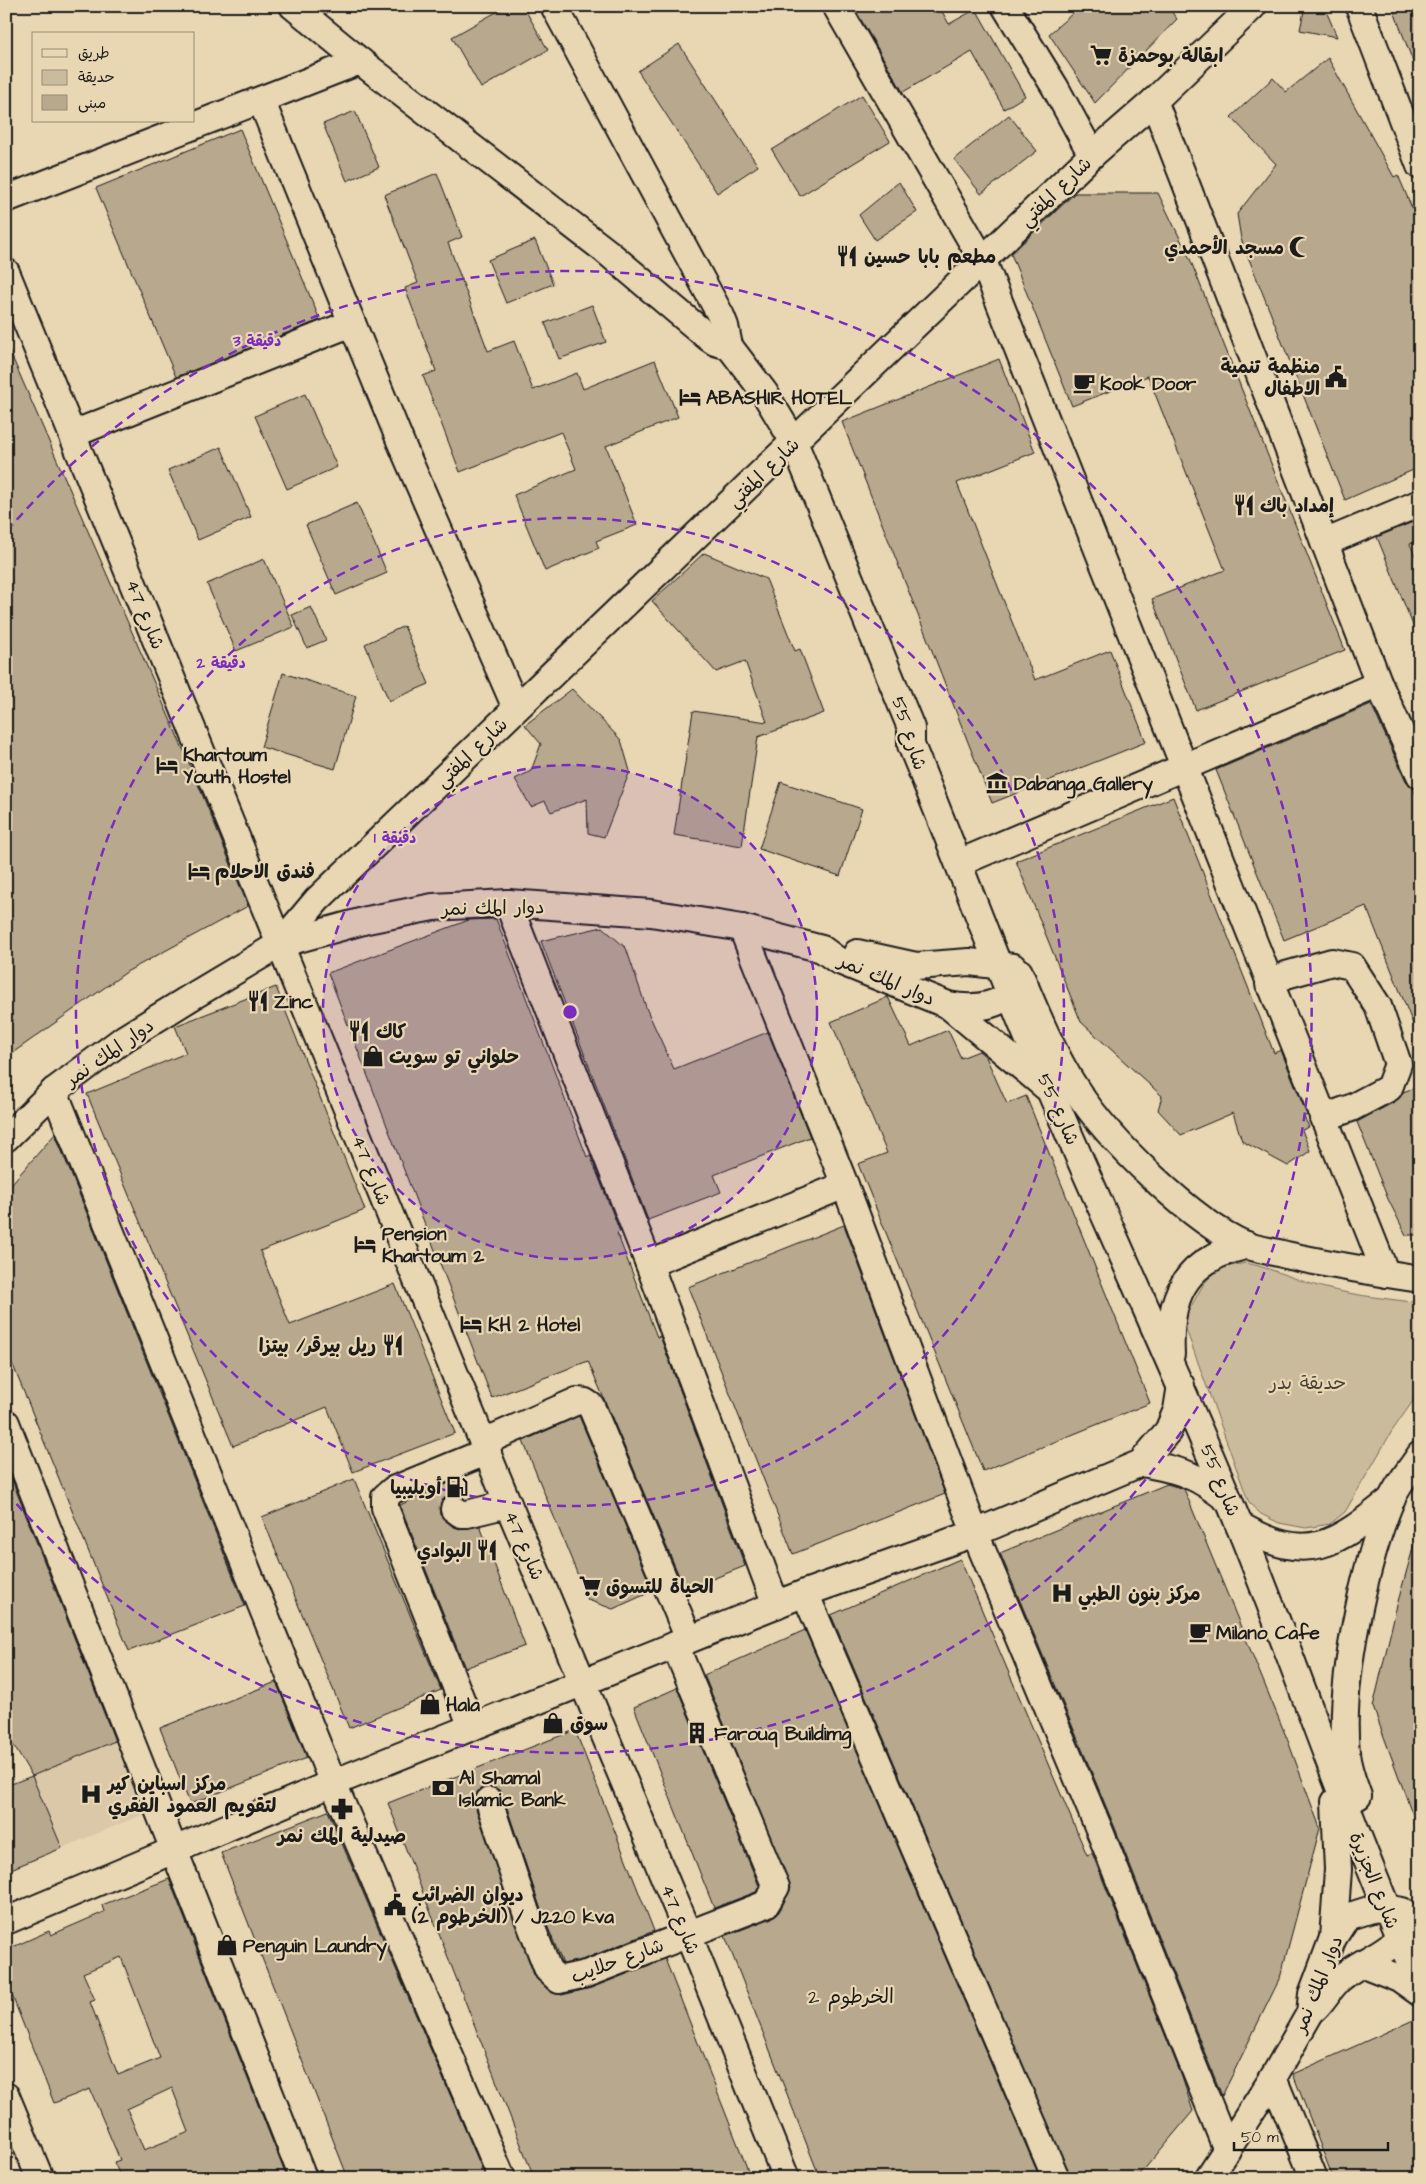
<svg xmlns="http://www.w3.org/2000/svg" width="1426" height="2184" viewBox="0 0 1426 2184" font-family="'Architects Daughter','Playpen Sans Arabic',sans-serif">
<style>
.built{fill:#dac8a8}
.green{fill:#cbbb9d;stroke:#746c5c}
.building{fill:#b7a88e;stroke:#1c1c1c;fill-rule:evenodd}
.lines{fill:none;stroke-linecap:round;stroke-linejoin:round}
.minor-tunnel{stroke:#c0b195;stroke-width:26;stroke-dasharray:26 13;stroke-linecap:butt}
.minor-casing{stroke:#1c1c1c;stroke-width:30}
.minor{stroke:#e9d6b3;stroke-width:26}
.ring{fill:none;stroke:#7b2cbf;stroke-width:2.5;stroke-dasharray:9 6}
.labels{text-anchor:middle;stroke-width:4.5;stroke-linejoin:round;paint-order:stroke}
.poi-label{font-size:19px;font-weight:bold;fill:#1c1c1c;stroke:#e9d6b3;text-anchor:start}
.street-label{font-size:19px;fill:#1c1c1c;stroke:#e9d6b3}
.park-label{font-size:19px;fill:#48443c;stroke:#e9d6b3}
.neighbourhood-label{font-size:20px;fill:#1c1c1c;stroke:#e9d6b3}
.centre{fill:#7b2cbf;stroke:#e9d6b3;stroke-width:2.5}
.ring-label{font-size:15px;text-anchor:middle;font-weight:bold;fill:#7b2cbf;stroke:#e9d6b3;stroke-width:4.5;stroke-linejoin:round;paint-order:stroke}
</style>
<rect width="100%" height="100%" fill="#e9d6b3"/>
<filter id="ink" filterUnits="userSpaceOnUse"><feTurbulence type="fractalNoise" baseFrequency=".02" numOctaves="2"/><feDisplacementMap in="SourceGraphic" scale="10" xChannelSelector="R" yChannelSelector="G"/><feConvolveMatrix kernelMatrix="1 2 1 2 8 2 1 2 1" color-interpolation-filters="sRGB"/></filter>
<g filter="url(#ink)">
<polygon class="built" points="119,1740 149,1812 62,1848 32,1776"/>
<path class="green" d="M1245 1263C1268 1267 1287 1276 1308 1283 1344 1295 1383 1298 1420 1303V1391L1392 1431 1345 1512 1330 1524 1306 1528 1279 1523 1261 1514 1249 1503 1183 1321 1203 1285 1217 1269Z"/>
<g class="building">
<polygon points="507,6 523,6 548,50 481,88 452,37"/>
<polygon points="853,6 939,6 949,24 976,9 1025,96 1004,109 972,52 903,92"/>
<polygon points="1081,6 1167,6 1177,19 1095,103 1049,34"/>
<polygon points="1305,6 1324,6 1337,37 1300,30"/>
<polygon points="1392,6 1420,6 1420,75 1418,75"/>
<polygon points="679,44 758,166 717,193 638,71"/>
<polygon points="1328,58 1394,177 1398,175 1420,227 1420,467 1345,500 1241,239 1237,214 1276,164 1231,117 1273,78 1286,92"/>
<polygon points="862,95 890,141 800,196 772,150"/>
<polygon points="355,111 379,167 347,181 323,124"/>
<polygon points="1009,115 1037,151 981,194 954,159"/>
<polygon points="240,129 320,320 176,377 96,188"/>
<polygon points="437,173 462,237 448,243 488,351 514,341 533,390 577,373 583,389 655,360 678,417 606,446 637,525 596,541 599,548 545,571 514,495 576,469 561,432 460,472 423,376 436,371 405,288 418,283 384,195"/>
<polygon points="899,182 917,212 875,240 859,215"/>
<polygon points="1075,193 1158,193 1190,259 1345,650 1196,710 1152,599 1225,570 1148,376 1072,406 1011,254"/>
<polygon points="535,240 553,284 506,303 488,260"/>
<polygon points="592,305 606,342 559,359 545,323"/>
<polygon points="6,343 193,772 248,906 128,971 11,1054 6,1044"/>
<polygon points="999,359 1035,452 957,483 1035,680 1110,650 1146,742 992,803 842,422"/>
<polygon points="305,394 337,467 287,489 255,416"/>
<polygon points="221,447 251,517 198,540 168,470"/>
<polygon points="357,503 387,573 336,595 306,525"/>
<polygon points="1420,519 1420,540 1410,544 1420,567 1419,640 1377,537"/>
<polygon points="704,553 766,579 795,651 800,649 824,713 758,737 742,846 674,835 693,711 767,722 745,661 716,672 652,601"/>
<polygon points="264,559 294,627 236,651 207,584"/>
<polygon points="311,607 326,640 307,648 292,615"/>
<polygon points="404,626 429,684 389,701 365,644"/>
<polygon points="283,673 356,696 335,769 261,747"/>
<polygon points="572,689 621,740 630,771 604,837 588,833 587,799 551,812 545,801 531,807 515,779 531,771 541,744 525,725"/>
<polygon points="1371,704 1406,781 1413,788 1420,805 1419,1039 1366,906 1284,940 1216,770"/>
<polygon points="781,782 862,809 840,876 759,849"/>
<polygon points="1173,797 1274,1053 1281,1050 1307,1115 1304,1117 1309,1127 1302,1130 1310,1151 1288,1166 1242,1141 1233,1113 1181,1135 1158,1110 1162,1096 1081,1022 1016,861"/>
<polygon points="496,919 587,1157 590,1155 620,1232 617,1233 657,1337 660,1336 745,1566 685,1590 588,1361 492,1398 328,973 469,920"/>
<polygon points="602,927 626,948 647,1010 674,1069 768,1032 810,1137 714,1175 721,1192 648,1220 541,941"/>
<polygon points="276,987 365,1210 260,1251 290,1325 395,1284 455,1433 353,1472 327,1407 233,1446 87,1094 186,1053 175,1026"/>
<polygon points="888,997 911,1046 948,1030 961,1058 979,1051 986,1057 1007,1104 1026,1096 1150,1403 983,1471 858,1164 887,1153 831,1022"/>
<polygon points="1420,1086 1420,1235 1406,1235 1388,1199 1357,1122 1396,1101 1403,1092"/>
<polygon points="55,1134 245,1606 129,1651 6,1348 6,1190"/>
<polygon points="844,1225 945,1494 793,1554 688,1287"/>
<polygon points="579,1416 653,1591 613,1609 588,1600 523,1441"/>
<polygon points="6,1465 115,1741 32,1776 6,1733"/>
<polygon points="354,1479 441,1690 349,1728 262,1517"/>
<polygon points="454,1481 460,1496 448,1495 442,1500 439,1507 440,1515 452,1526 460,1529 480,1526 525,1646 465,1668 400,1505"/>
<polygon points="1167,1484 1184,1489 1288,1741 1320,1828 1280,1978 1222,2096 1115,1828 1000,1553"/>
<polygon points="1415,1541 1420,1542 1418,1829 1373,1707 1397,1605"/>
<polygon points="960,1559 1087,1855 1092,1853 1182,2077 1193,2111 1137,2178 1071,2178 831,1615"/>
<polygon points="805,1630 1040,2178 820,2178 725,1936 772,1918 779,1912 791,1888 704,1675"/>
<polygon points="276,1682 307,1758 190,1804 160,1728"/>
<polygon points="677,1688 759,1886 756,1892 714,1908 634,1707"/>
<polygon points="575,1730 654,1931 582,1960 563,1964 542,1913 503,1796 499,1790 492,1786 484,1787 478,1791 474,1798 475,1806 534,1975 549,1991 562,1995 591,1988 665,1959 751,2178 534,2178 388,1803"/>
<polygon points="32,1776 62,1848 6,1871 6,1786"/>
<polygon points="328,1811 486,2178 348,2178 221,1853"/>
<path d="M169 1879 287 2178H121L114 2162 120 2160 90 2089 54 2103 6 1980V1950L49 1931 51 1935 104 1912 102 1905ZM121 1957 160 2058 118 2075 90 2002 95 2000 83 1973ZM172 2088 189 2132 144 2150 127 2109Z"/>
<polygon points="1420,2017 1420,2178 1333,2178 1293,2074"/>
</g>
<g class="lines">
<polyline class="minor-tunnel" points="444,1486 454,1509"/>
<g class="minor-casing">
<g id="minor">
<polyline points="293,6 360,61 606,251 709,338 715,342 729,346"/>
<path d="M554 6 721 316 725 326 729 346 764 392 794 442 911 728V745C958 859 1000 975 1049 1088 1111 1233 1178 1375 1237 1520 1300 1674 1351 1833 1420 1984"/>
<polyline points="836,6 983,261 1386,1274"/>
<polyline points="1005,6 1055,87 1092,155"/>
<polyline points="1359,6 1420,166"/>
<polyline points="261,100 401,443 516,708"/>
<polyline points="1154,101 1379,684 1420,775"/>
<polyline points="6,199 360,61"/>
<polyline points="6,272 508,1504 688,1934 786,2178"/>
<polyline points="73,434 352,323"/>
<polyline points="1324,543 1420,503"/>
<polyline points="959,863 1379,684"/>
<polyline points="508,903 649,1264 776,1605"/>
<polyline points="742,928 845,1185 975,1533 1101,1834 1227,2150"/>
<polyline points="280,944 317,900 1092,155 1154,101 1253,6"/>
<polyline points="857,953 916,966 969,962 1013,967"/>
<path d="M1019 972C1035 1011 1054 1056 1077 1091 1108 1139 1193 1223 1246 1245 1258 1250 1273 1251 1286 1255 1330 1265 1375 1272 1420 1279"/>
<polyline points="1269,984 1286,975 1332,962 1352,966 1378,1006 1398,1064 1389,1088 1351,1108 1323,1118"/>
<polyline points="948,1005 1046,1087"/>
<polyline points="54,1091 333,1783 502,2178"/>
<path d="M6 1138 54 1091 125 1038 193 996 280 944 367 920 433 907 508 903 651 913 742 928 822 949 837 960 948 1005C980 1011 998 1005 1025 986"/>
<polyline points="649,1264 845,1185"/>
<path d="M1171 1354C1169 1315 1175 1277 1214 1257 1224 1251 1236 1249 1247 1245"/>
<polyline points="6,1423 303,2178"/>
<polyline points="484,1442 577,1401 585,1402 591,1406 689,1639"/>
<path d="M1141 1463C1181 1470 1198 1475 1229 1501"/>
<polyline points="454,1509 461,1514 467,1514 508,1504"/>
<path d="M1239 1525C1309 1566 1336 1544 1392 1499"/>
<polyline points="805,1593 1056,2178"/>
<polyline points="472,1727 385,1508 385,1497 393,1490 488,1451"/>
<path d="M1358 1796C1353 1782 1347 1767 1346 1752 1339 1682 1364 1565 1391 1500 1398 1484 1411 1469 1420 1455"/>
<polyline points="489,1801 528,1918 548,1970 559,1980 586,1974 766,1904 776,1887 675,1645"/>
<polyline points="6,1921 333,1783 805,1593 975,1533 1141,1463 1168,1431 1177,1410 1181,1385"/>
<polyline points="1333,1938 1338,1870 1335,1802"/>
<polyline points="1363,1964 1399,1978 1420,1993"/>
<path d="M1314 2009C1325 1999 1330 1986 1342 1977 1363 1959 1394 1952 1408 1925"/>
<polyline points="1273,2078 1314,2178"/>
<polyline points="6,2096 40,2178"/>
<polyline points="1208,2178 1273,2078 1310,2013 1312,1994 1333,1938 1344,1921 1350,1916 1372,1909 1386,1908 1402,1911"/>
</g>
</g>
<use href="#minor" class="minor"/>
</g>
</g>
<circle cx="570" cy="1012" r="247" fill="#7b2cbf" fill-opacity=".12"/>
<g class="ring">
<circle cx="570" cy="1012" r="247"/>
<circle cx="570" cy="1012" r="494"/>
<path d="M7 531A741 741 0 1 1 7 1493"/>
</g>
<defs>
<g id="supermarket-bare" transform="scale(1.725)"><path d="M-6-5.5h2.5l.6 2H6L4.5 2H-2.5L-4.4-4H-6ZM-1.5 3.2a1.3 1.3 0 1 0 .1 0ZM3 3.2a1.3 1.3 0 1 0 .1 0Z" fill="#1c1c1c" stroke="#e9d6b3" stroke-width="2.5" paint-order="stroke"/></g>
<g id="mosque-bare" transform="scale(1.725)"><path d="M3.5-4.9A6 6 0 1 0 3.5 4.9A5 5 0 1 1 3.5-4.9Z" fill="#1c1c1c" stroke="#e9d6b3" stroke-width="2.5" paint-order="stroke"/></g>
<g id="restaurant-bare" transform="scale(1.725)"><path d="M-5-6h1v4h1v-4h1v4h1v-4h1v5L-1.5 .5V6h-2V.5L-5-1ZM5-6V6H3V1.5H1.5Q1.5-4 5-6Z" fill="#1c1c1c" stroke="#e9d6b3" stroke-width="2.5" paint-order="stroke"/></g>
<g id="civic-bare" transform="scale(1.725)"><path d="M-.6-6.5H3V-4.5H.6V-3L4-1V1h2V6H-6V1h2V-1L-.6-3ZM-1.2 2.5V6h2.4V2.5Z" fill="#1c1c1c" stroke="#e9d6b3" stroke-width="2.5" paint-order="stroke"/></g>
<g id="cafe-bare" transform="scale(1.725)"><path d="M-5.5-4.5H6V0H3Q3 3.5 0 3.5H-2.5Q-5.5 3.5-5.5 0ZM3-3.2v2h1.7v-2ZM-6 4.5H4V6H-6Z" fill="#1c1c1c" stroke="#e9d6b3" stroke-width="2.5" paint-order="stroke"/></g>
<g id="hotel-bare" transform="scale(1.725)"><path d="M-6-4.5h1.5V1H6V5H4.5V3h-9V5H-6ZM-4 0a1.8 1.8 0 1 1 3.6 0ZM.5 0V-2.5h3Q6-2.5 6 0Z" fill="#1c1c1c" stroke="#e9d6b3" stroke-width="2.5" paint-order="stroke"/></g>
<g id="museum-bare" transform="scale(1.725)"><path d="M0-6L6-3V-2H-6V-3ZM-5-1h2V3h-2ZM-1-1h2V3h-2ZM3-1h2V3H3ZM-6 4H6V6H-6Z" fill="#1c1c1c" stroke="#e9d6b3" stroke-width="2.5" paint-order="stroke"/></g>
<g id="shop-bare" transform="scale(1.725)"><path d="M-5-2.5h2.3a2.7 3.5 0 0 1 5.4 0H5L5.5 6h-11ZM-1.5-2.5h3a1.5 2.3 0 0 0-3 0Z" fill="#1c1c1c" stroke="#e9d6b3" stroke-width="2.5" paint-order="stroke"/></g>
<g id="fuel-bare" transform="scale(1.725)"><path d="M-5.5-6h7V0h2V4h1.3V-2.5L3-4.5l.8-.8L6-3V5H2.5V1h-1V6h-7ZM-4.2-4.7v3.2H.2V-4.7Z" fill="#1c1c1c" stroke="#e9d6b3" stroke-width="2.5" paint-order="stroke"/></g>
<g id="hospital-bare" transform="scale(1.725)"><path d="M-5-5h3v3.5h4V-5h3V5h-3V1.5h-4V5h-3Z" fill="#1c1c1c" stroke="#e9d6b3" stroke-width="2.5" paint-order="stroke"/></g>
<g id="building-bare" transform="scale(1.725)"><path d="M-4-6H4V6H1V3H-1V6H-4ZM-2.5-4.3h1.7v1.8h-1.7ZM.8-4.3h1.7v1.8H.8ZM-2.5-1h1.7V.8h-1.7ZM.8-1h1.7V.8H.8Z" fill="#1c1c1c" stroke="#e9d6b3" stroke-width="2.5" paint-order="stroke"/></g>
<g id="bank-bare" transform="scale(1.725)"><path d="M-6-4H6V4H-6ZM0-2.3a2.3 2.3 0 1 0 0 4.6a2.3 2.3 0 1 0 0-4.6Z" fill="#1c1c1c" stroke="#e9d6b3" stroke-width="2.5" paint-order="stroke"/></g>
<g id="pharmacy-bare" transform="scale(1.725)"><path d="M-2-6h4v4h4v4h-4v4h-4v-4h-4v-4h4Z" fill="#1c1c1c" stroke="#e9d6b3" stroke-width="2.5" paint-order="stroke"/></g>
</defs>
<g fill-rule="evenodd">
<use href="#supermarket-bare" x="1101" y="55"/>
<use href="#mosque-bare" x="1300" y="247"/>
<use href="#restaurant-bare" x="847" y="256"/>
<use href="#civic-bare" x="1336" y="377"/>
<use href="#cafe-bare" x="1084" y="383"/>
<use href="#hotel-bare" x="690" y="397"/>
<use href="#restaurant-bare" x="1244" y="505"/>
<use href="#hotel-bare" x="167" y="765"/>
<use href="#museum-bare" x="997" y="783"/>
<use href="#hotel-bare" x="199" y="871"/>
<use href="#restaurant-bare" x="258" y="1001"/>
<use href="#restaurant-bare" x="359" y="1031"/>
<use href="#shop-bare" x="373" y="1056"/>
<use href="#hotel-bare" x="365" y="1244"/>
<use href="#hotel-bare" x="471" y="1324"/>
<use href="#restaurant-bare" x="393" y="1345"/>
<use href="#fuel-bare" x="457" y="1487"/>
<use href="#restaurant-bare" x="487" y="1550"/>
<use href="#supermarket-bare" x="590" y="1586"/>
<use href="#hospital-bare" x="1062" y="1593"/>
<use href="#cafe-bare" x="1200" y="1632"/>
<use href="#shop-bare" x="430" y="1704"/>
<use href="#shop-bare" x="553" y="1723"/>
<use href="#building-bare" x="697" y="1733"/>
<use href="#bank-bare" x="443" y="1788"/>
<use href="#hospital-bare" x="91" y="1794"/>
<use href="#pharmacy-bare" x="342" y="1809"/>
<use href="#civic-bare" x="395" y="1905"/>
<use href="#shop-bare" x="227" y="1945"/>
</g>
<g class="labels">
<g class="poi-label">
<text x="1118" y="62">ابقالة بوحمزة</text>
<text x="1284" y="254" text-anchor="end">مسجد الأحمدي</text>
<text x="864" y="263">مطعم بابا حسين</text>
<text x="1320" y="373" text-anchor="end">منظمة تنمية<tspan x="1320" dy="22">الاطفال</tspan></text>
<text x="1100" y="390">Kook Door</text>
<text x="706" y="404">ABASHIR HOTEL</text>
<text x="1260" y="512">إمداد باك</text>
<text x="183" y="761">Khartoum<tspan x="183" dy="22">Youth Hostel</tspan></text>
<text x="1014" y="790">Dabanga Gallery</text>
<text x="215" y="878">فندق الاحلام</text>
<text x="274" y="1008">Zinc</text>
<text x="376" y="1038">كاك</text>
<text x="389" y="1063">حلواني تو سويت</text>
<text x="382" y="1240">Pension<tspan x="382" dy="22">Khartoum 2</tspan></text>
<text x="488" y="1331">KH 2 Hotel</text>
<text x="376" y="1352" text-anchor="end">ريل بيرقر/ بيتزا</text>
<text x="441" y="1494" text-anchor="end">أويليبيا</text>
<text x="471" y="1557" text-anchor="end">البوادي</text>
<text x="606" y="1593">الحياة للتسوق</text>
<text x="1078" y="1600">مركز بنون الطبي</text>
<text x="1216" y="1639">Milano Cafe</text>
<text x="446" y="1711">Hala</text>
<text x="570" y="1730">سوق</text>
<text x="714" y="1740">Farouq Buildimg</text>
<text x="459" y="1784">Al Shamal<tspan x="459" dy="22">Islamic Bank</tspan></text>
<text x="108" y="1790">مركز اسباين كير<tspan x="108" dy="22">لتقويم العمود الفقري</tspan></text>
<text x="342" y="1842" text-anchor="middle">صيدلية المك نمر</text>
<text x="412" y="1901">ديوان الضرائب<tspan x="412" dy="22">(الخرطوم 2) / J220 kva</tspan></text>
<text x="243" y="1952">Penguin Laundry</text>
</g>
<g class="street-label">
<text transform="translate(1055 191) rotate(-44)" y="7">شارع المفتي</text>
<text transform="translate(763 472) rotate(-44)" y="7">شارع المفتي</text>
<text transform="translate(146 614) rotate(68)" y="7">شارع 47</text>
<text transform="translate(910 733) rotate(72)" y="7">شارع 55</text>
<text transform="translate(471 752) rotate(-44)" y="7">شارع المفتي</text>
<text transform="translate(493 907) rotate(-1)" y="7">دوار المك نمر</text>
<text transform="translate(887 979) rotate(23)" y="7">دوار المك نمر</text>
<text transform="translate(109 1052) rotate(-35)" y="7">دوار المك نمر</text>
<text transform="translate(1059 1109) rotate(66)" y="7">شارع 55</text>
<text transform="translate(372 1170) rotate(68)" y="7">شارع 47</text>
<text transform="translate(1221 1480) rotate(68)" y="7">شارع 55</text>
<text transform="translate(525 1545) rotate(67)" y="7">شارع 47</text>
<text transform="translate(1375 1880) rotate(68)" y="7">شارع الجزيرة</text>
<text transform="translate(681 1919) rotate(68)" y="7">شارع 47</text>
<text transform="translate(617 1960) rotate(-20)" y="7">شارع حلايب</text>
<text transform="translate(1317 1984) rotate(-68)" y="7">دوار المك نمر</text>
</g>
<g class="park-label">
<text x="1308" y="1389">حديقة بدر</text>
</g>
<g class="neighbourhood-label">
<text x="851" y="2003">الخرطوم 2</text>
</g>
</g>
<circle cx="570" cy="1012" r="8" class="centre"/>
<g class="ring-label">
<text x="257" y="346">3 دقيقة</text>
<text x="221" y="668">2 دقيقة</text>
<text x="395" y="843">1 دقيقة</text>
</g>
<rect width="1426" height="2184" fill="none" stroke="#e9d6b3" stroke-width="25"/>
<rect x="12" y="12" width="1401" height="2159" fill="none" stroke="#1c1c1c" stroke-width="2" filter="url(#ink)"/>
<rect x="32" y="32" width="162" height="90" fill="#e9d6b3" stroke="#978c77"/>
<rect x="42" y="49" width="25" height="8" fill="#e9d6b3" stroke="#978c77"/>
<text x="78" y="58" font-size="15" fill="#1c1c1c">طريق</text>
<rect x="42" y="70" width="25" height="15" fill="#cbbb9d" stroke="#978c77"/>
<text x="78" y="82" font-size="15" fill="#1c1c1c">حديقة</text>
<rect x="42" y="95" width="25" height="15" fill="#b7a88e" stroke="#978c77"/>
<text x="78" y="108" font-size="15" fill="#1c1c1c">مبنى</text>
<path d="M1234 2142v8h154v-8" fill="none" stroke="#1c1c1c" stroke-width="2.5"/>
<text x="1241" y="2142" font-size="15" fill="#1c1c1c" stroke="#e9d6b3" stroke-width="4" paint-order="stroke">50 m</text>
</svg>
